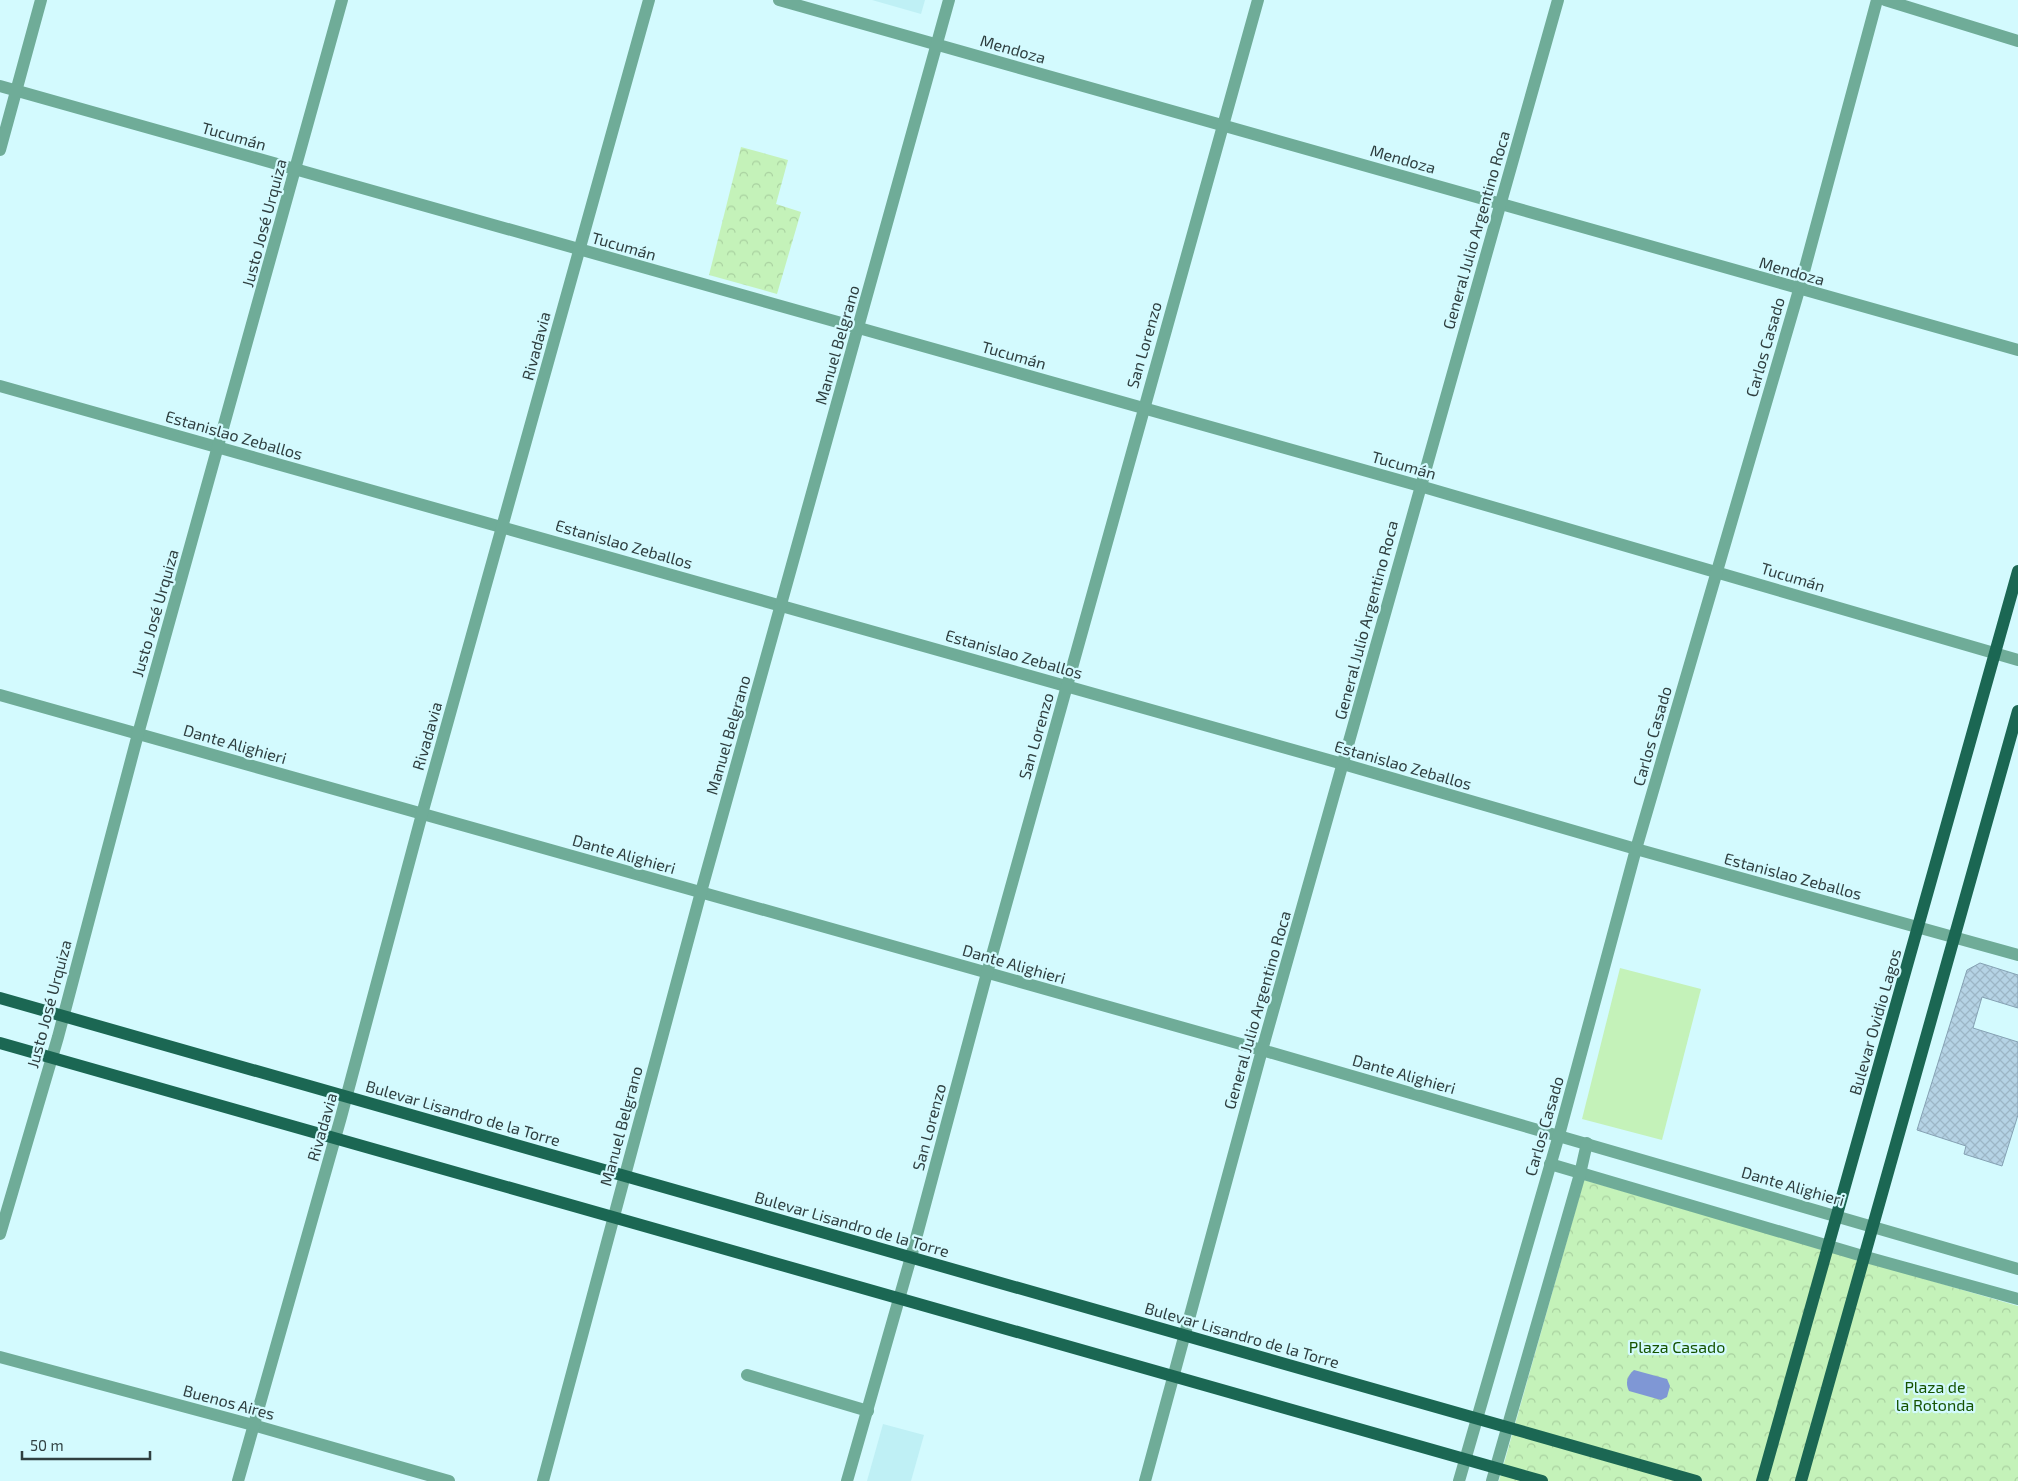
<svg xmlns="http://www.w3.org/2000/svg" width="2018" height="1481" viewBox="0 0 2018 1481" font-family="'Exo 2',sans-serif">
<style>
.built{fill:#bff0f5}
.grass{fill:#c4f2b9}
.forest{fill:url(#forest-crowns)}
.water{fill:#7f97d5}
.building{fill:url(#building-cross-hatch);stroke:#85a1b3}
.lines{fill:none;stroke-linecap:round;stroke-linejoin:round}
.minor{stroke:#6fac98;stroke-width:12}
.major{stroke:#1b6753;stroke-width:12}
.labels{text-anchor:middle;stroke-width:4.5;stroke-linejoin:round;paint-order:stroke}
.street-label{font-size:16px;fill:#2f3f40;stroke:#d3fafe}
.park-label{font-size:16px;fill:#155300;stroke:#d3fafe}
</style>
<defs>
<pattern id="forest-crowns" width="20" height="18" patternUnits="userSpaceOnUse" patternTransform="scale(1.25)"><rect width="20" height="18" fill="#c4f2b9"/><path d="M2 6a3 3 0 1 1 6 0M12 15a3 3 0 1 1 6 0" fill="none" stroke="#a9d1a0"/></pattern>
<pattern id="building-cross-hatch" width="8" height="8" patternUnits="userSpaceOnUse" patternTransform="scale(1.25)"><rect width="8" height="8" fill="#b5d3e5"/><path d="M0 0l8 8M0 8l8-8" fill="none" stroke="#9cb6c6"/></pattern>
</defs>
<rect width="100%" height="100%" fill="#d3fafe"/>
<g class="built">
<polygon points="872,0 925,0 921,14"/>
<polygon points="883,1424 924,1435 911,1481 867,1481"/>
</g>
<polygon class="grass" points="1620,968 1701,989 1662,1140 1582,1119"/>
<g class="forest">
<polygon points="741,147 788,160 776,204 801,212 777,294 709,275"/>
<polygon points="1584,1180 2018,1306 2018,1481 1499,1481"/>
</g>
<path class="water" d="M1634 1370 1667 1379 1670 1386 1667 1397 1661 1400 1629 1391C1625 1383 1627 1376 1634 1370Z"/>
<polygon class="building" points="1980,963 2018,975 2018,1008 1982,997 1973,1028 2018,1042 2018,1115 2002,1166 1964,1154 1966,1146 1917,1130 1967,970"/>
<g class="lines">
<g class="minor">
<polyline points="779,0 2018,350"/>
<polyline points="1885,0 2018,41"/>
<polyline points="0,86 1420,486 2018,660"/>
<polyline points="0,150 41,0"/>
<polyline points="0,386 1343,764 1636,849 2018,955"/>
<polyline points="0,695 1262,1050 2018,1269"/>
<polyline points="1550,1164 1866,1257 2018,1299"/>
<polyline points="0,1234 58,1037 138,734 342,0"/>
<polyline points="0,1357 253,1425 449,1481"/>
<polyline points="747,1375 868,1411"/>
<polyline points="238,1481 341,1117 422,814 649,0"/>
<polyline points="543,1481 701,892 949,0"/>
<polyline points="847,1481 911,1257 987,973 1258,0"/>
<polyline points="1145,1481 1262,1050 1558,0"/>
<polyline points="1459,1481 1559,1135 1636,849 1799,290 1877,0"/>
<polyline points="1492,1481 1580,1174 1587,1143"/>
</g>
<g class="major">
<polyline points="0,998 1696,1481"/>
<polyline points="0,1043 1542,1481"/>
<polyline points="1762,1481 2018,571"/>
<polyline points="1801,1481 2018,711"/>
</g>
</g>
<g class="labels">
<g class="street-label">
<text transform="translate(1013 49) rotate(16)" y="6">Mendoza</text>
<text transform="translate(234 136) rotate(16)" y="6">Tucumán</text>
<text transform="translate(1403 159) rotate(16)" y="6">Mendoza</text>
<text transform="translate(264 223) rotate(-75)" y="6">Justo José Urquiza</text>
<text transform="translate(1476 230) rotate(-74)" y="6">General Julio Argentino Roca</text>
<text transform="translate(624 246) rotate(16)" y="6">Tucumán</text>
<text transform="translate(1792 271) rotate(16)" y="6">Mendoza</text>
<text transform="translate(837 345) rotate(-74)" y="6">Manuel Belgrano</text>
<text transform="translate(1144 345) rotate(-74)" y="6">San Lorenzo</text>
<text transform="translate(536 346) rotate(-75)" y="6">Rivadavia</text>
<text transform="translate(1765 347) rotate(-74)" y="6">Carlos Casado</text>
<text transform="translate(1014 355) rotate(16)" y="6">Tucumán</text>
<text transform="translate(234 435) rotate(16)" y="6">Estanislao Zeballos</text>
<text transform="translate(1404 465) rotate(16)" y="6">Tucumán</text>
<text transform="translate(624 544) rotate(16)" y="6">Estanislao Zeballos</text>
<text transform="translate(1793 577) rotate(17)" y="6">Tucumán</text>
<text transform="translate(155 613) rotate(-74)" y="6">Justo José Urquiza</text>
<text transform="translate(1366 620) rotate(-75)" y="6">General Julio Argentino Roca</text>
<text transform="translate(1014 654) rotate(16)" y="6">Estanislao Zeballos</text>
<text transform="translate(728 735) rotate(-74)" y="6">Manuel Belgrano</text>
<text transform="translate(427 736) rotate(-74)" y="6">Rivadavia</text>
<text transform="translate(1036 736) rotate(-74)" y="6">San Lorenzo</text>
<text transform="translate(1652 736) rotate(-74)" y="6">Carlos Casado</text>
<text transform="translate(235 744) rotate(16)" y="6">Dante Alighieri</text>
<text transform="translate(1403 765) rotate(16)" y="6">Estanislao Zeballos</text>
<text transform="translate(624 854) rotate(16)" y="6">Dante Alighieri</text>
<text transform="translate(1793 876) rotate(15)" y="6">Estanislao Zeballos</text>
<text transform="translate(1014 964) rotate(16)" y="6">Dante Alighieri</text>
<text transform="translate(49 1004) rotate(-75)" y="6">Justo José Urquiza</text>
<text transform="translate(1257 1010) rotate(-74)" y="6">General Julio Argentino Roca</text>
<text transform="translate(1875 1022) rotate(-74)" y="6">Bulevar Ovidio Lagos</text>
<text transform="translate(1404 1074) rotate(16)" y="6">Dante Alighieri</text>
<text transform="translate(463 1113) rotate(16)" y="6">Bulevar Lisandro de la Torre</text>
<text transform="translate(621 1126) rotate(-75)" y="6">Manuel Belgrano</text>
<text transform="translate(1544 1126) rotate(-74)" y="6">Carlos Casado</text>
<text transform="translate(322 1127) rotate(-74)" y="6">Rivadavia</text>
<text transform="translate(929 1127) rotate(-75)" y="6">San Lorenzo</text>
<text transform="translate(1793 1186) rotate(16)" y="6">Dante Alighieri</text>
<text transform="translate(852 1224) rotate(16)" y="6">Bulevar Lisandro de la Torre</text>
<text transform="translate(1242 1335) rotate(16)" y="6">Bulevar Lisandro de la Torre</text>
<text transform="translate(229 1402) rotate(15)" y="6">Buenos Aires</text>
</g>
<g class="park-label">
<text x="1677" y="1353">Plaza Casado</text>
<text x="1935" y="1393">Plaza de<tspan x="1935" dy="18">la Rotonda</tspan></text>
</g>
</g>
<path d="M22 1451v8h128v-8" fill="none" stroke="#2f3f40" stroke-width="2.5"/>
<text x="30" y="1451" font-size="15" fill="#2f3f40" stroke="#d3fafe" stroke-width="4" paint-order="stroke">50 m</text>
</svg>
